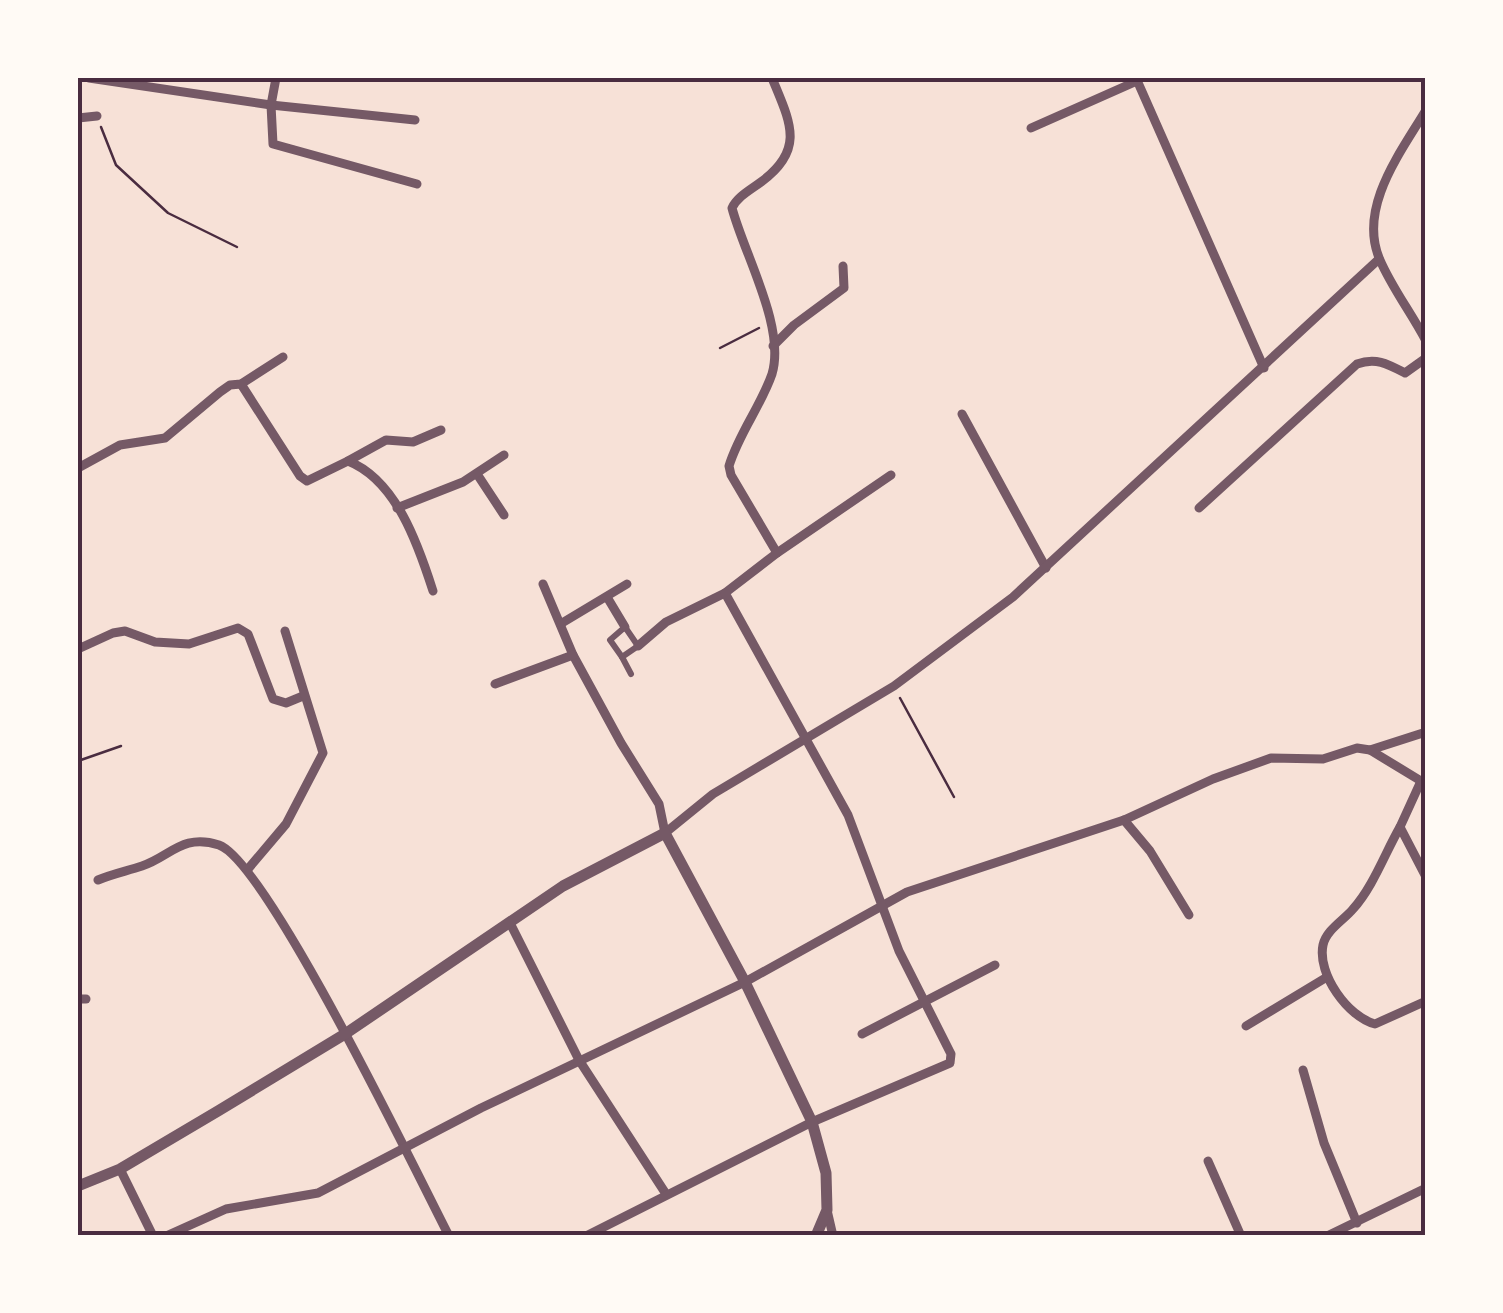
<svg xmlns="http://www.w3.org/2000/svg" width="1503" height="1313" viewBox="0 0 1503 1313" font-family="'Exo 2',sans-serif">
<style>
.lines{fill:none;stroke-linecap:round;stroke-linejoin:round}
.path{stroke:#4a2c40;stroke-width:2.5}
.pedestrian{stroke:#755966;stroke-width:6}
.minor{stroke:#755966;stroke-width:9}
.tertiary{stroke:#755966;stroke-width:11}
.neatline{fill:none;stroke:#4a2c40;stroke-width:4}
</style>
<rect width="100%" height="100%" fill="#f7e1d7"/>
<g class="lines">
<g class="path">
<polyline points="101,127 116,165 168,213 237,247"/>
<polyline points="720,348 759,328"/>
<polyline points="900,698 954,797"/>
<polyline points="78,761 121,746"/>
</g>
<g class="pedestrian">
<polygon points="625,627 638,646 622,657 610,640"/>
<polyline points="622,657 631,674"/>
</g>
<g class="minor">
<polyline points="89,78 271,105 415,120"/>
<polyline points="276,78 271,105 273,144 417,184"/>
<polyline points="1136,78 1264,368"/>
<path d="M1426 110C1401 152 1357 208 1380 260 1392 288 1412 314 1426 341"/>
<polyline points="78,118 97,116"/>
<polyline points="1031,128 1137,81"/>
<polyline points="773,346 794,325 844,288 843,266"/>
<path d="M241 384 300 476 307 481 348 461C396 480 418 544 433 591"/>
<polyline points="962,414 1046,568"/>
<polyline points="348,461 386,440 413,442 441,430"/>
<polyline points="78,468 120,445 165,438 220,392 230,385 241,384 283,357"/>
<polyline points="477,474 504,515"/>
<polyline points="397,508 463,482 504,455"/>
<path d="M1199 508 1357 364C1376 357 1388 364 1405 373L1426 358"/>
<polyline points="777,553 891,475"/>
<polyline points="543,584 573,655 621,743 659,804 665,833 713,794 894,686 1013,597 1379,259"/>
<polyline points="607,597 625,627"/>
<polyline points="562,623 627,584"/>
<polyline points="638,646 666,622 725,593"/>
<polyline points="78,649 113,633 125,631 155,642 189,644 238,628 248,634 273,699 286,703 303,696"/>
<polyline points="495,684 573,655"/>
<polyline points="1370,750 1426,732"/>
<polyline points="1421,781 1400,827 1426,877"/>
<polyline points="1124,820 1150,851 1189,915"/>
<path d="M1400 827C1385 853 1373 887 1353 909 1344 920 1326 930 1323 945 1317 974 1348 1017 1375 1024L1426 1001"/>
<polyline points="248,869 286,824 323,753 285,631"/>
<path d="M98 880C112 874 127 871 142 866 170 857 182 833 219 845 267 862 417 1174 449 1236"/>
<polyline points="510,923 579,1060 666,1194"/>
<polyline points="78,999 86,999"/>
<polyline points="1246,1026 1327,977"/>
<polyline points="862,1034 995,965"/>
<polyline points="1303,1070 1324,1143 1357,1223"/>
<polyline points="1208,1161 1241,1236"/>
<polyline points="120,1169 153,1236"/>
<polyline points="827,1210 833,1236"/>
<polyline points="166,1236 226,1209 318,1193 481,1108 745,982 907,892 1124,820 1213,779 1271,758 1323,759 1357,748 1370,750 1421,781 1426,780"/>
<path d="M586 1236 812 1122 950 1063 951 1054 899 951 848 815 725 593 777 553 731 475 729 466C739 433 761 406 772 374 786 327 744 254 732 208 737 197 750 190 761 182 806 149 790 122 772 78"/>
<polyline points="1327,1236 1426,1188"/>
</g>
<polyline class="tertiary" points="78,1186 120,1169 218,1111 345,1034 563,886 665,833 745,982 812,1122 826,1173 827,1210 816,1236"/>
</g>
<rect width="1503" height="1313" fill="none" stroke="#fffaf5" stroke-width="160"/>
<rect x="80" y="80" width="1343" height="1153" class="neatline"/>
</svg>
